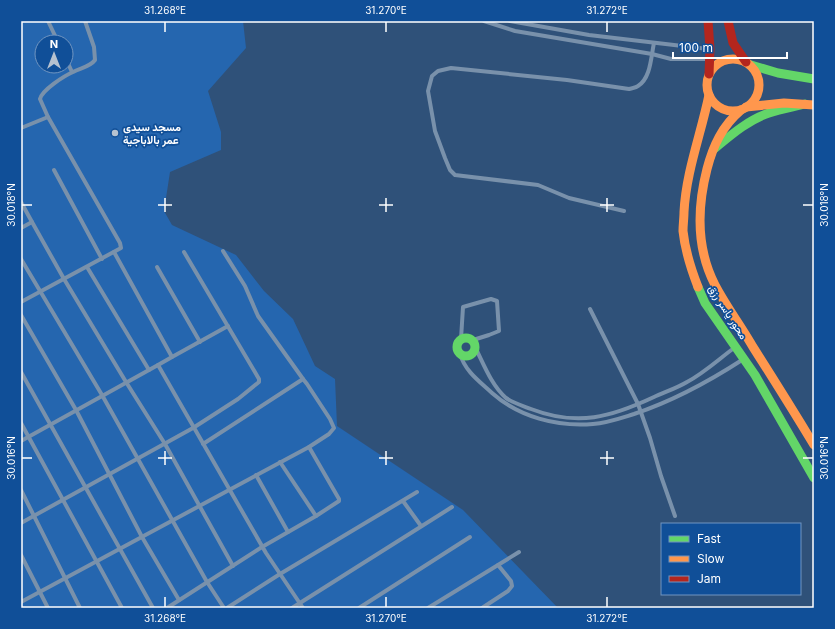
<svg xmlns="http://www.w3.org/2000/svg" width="835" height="629" viewBox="0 0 835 629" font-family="Inter,Vazirmatn,sans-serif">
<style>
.green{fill:#2566af;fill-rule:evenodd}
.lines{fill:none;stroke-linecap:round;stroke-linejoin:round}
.lane{stroke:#7991ab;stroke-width:4}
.fast{stroke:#63d668;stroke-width:9}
.slow{stroke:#ff974d;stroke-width:9}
.jam{stroke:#b3261e;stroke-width:9}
.ticks{fill:none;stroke:#fff;stroke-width:1.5}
.poi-dot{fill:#b6c2d0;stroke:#104f98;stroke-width:1.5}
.labels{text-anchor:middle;stroke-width:3.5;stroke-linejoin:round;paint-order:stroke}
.poi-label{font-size:11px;font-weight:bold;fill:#fff;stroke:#104f98;text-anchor:start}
.street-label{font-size:11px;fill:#fff;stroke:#104f98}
.neatline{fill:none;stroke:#fff;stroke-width:1.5}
.ticks-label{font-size:10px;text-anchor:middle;fill:#fff}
</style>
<rect width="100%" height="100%" fill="#2f5179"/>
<path class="green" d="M21 21H243L246 48 208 91 221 132V150L170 172 164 211 172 225 236 255 264 291 293 319 315 366 335 379 337 426 463 510 558 608H21ZM42 42H66V66H42Z"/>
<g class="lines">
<g class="lane">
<polyline points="48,21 58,42"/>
<polyline points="484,21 515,31 652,54 671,59 707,59"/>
<polyline points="510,21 589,35 708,49"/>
<polyline points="66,59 72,72"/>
<polyline points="21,128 48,117"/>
<polyline points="54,170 102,259"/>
<polyline points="21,202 32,222"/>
<path d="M624 211 569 198 538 185 455 175 450 170 445 158 435 131 428 91 432 76 438 71 451 68 567 80 629 89C632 88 636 88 638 86 651 78 651 56 654 43"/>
<polyline points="21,228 32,222 64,279 126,382 165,444 233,566"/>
<polyline points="223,251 245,286 258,316 303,379"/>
<polyline points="114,252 172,357 158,365"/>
<polyline points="21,259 102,395 207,582 224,608"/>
<polyline points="87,267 149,370"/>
<polyline points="157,267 200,342"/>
<path d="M21 302 121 248 120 243 48 117 40 99C42 90 64 76 73 72 80 68 90 67 95 60L94 47 85 21"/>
<polyline points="590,309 638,404 650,438 661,476 675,516"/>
<polyline points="21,315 76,410 142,537 179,600"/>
<polyline points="461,339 463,307 491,299 497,301 499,331 489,335 473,340"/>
<path d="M476 349C484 365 492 386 506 398 513 403 523 406 531 409 578 427 611 417 654 397 665 392 677 388 687 382 704 373 719 359 734 348"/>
<path d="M460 354C465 371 479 381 492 393 519 417 557 427 593 424 607 423 621 418 634 414 673 401 708 382 742 360"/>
<polyline points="172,357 228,326"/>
<polyline points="21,372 153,608"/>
<polyline points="21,423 122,608"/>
<polyline points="21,441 158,365 266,553 303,608"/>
<polyline points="309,447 339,499 339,501 316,516"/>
<polyline points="256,475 288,532"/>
<polyline points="21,490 80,608"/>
<polyline points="403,501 421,526"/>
<polyline points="21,523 193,428 238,399 259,382 259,379 184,252"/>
<polyline points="21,555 48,608"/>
<polyline points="21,602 309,447 329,434 334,428 330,419 307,384 303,379 203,444"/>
<polyline points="167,608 262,547 316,516 280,462"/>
<polyline points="227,608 280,574 417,492"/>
<polyline points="292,608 452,507"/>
<polyline points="359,608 470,537"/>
<polyline points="428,608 519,552"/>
<polyline points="482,608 508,591 512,586 511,581 498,565"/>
</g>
<g class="fast">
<polyline points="751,65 778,73 814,79"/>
<path d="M714 149C731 135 748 120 769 113 780 109 793 107 805 104"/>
<polyline points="698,287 705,303 755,375 814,478"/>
<circle cx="466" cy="347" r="9"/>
</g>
<g class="slow">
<circle cx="733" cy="85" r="26"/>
<polyline points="746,107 784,103 814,105"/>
<path d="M741 110C722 126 713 146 707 169 697 208 696 248 715 285 726 306 741 326 753 347 774 380 794 412 814 445"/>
<path d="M698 287C691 269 685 250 683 231 683 225 684 218 684 212 686 172 701 134 709 95"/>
</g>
<g class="jam">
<polyline points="708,21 710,49 709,74"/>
<polyline points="728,21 733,43 746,62"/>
</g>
</g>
<path class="ticks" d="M165 22V32M386 22V32M607 22V32M165 198V212M386 198V212M607 198V212M22 205H32M158 205H172M379 205H393M600 205H614M803 205H813M165 451V465M386 451V465M607 451V465M22 458H32M158 458H172M379 458H393M600 458H614M803 458H813M165 597V607M386 597V607M607 597V607"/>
<circle class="poi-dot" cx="115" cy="133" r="4"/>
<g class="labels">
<g class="poi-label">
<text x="123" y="131">مسجد سيدى<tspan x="123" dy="13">عمر بالاباجية</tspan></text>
</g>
<g class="street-label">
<text transform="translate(728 312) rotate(57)" y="4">محور ياسر رزق</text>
</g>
</g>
<rect width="835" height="629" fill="none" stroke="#104f98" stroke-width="44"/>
<rect x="661" y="523" width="140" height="72" fill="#104f98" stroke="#7095c1"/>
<rect x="669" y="536" width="20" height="6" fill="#63d668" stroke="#7095c1"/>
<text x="697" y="543" font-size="12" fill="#ffffff">Fast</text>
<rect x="669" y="556" width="20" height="6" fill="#ff974d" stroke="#7095c1"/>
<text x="697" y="563" font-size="12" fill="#ffffff">Slow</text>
<rect x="669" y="576" width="20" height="6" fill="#b3261e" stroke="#7095c1"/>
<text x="697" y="583" font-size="12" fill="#ffffff">Jam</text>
<g transform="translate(54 54)"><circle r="19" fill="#104f98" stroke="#7095c1"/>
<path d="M0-3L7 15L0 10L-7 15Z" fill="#b6c2d0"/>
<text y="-6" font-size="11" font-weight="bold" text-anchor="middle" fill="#ffffff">N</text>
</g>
<path d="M673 52v6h114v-6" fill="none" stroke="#ffffff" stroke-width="2"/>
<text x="679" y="52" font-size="12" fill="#ffffff" stroke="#104f98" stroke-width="3" paint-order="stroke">100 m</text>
<rect x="22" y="22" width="791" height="585" class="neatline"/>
<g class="ticks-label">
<text x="165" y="14">31.268°E</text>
<text x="386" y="14">31.270°E</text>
<text x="607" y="14">31.272°E</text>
<text transform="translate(11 205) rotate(-90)" y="4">30.018°N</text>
<text transform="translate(824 205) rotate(-90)" y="4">30.018°N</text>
<text transform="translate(11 458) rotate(-90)" y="4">30.016°N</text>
<text transform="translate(824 458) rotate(-90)" y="4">30.016°N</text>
<text x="165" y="622">31.268°E</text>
<text x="386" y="622">31.270°E</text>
<text x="607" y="622">31.272°E</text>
</g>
</svg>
